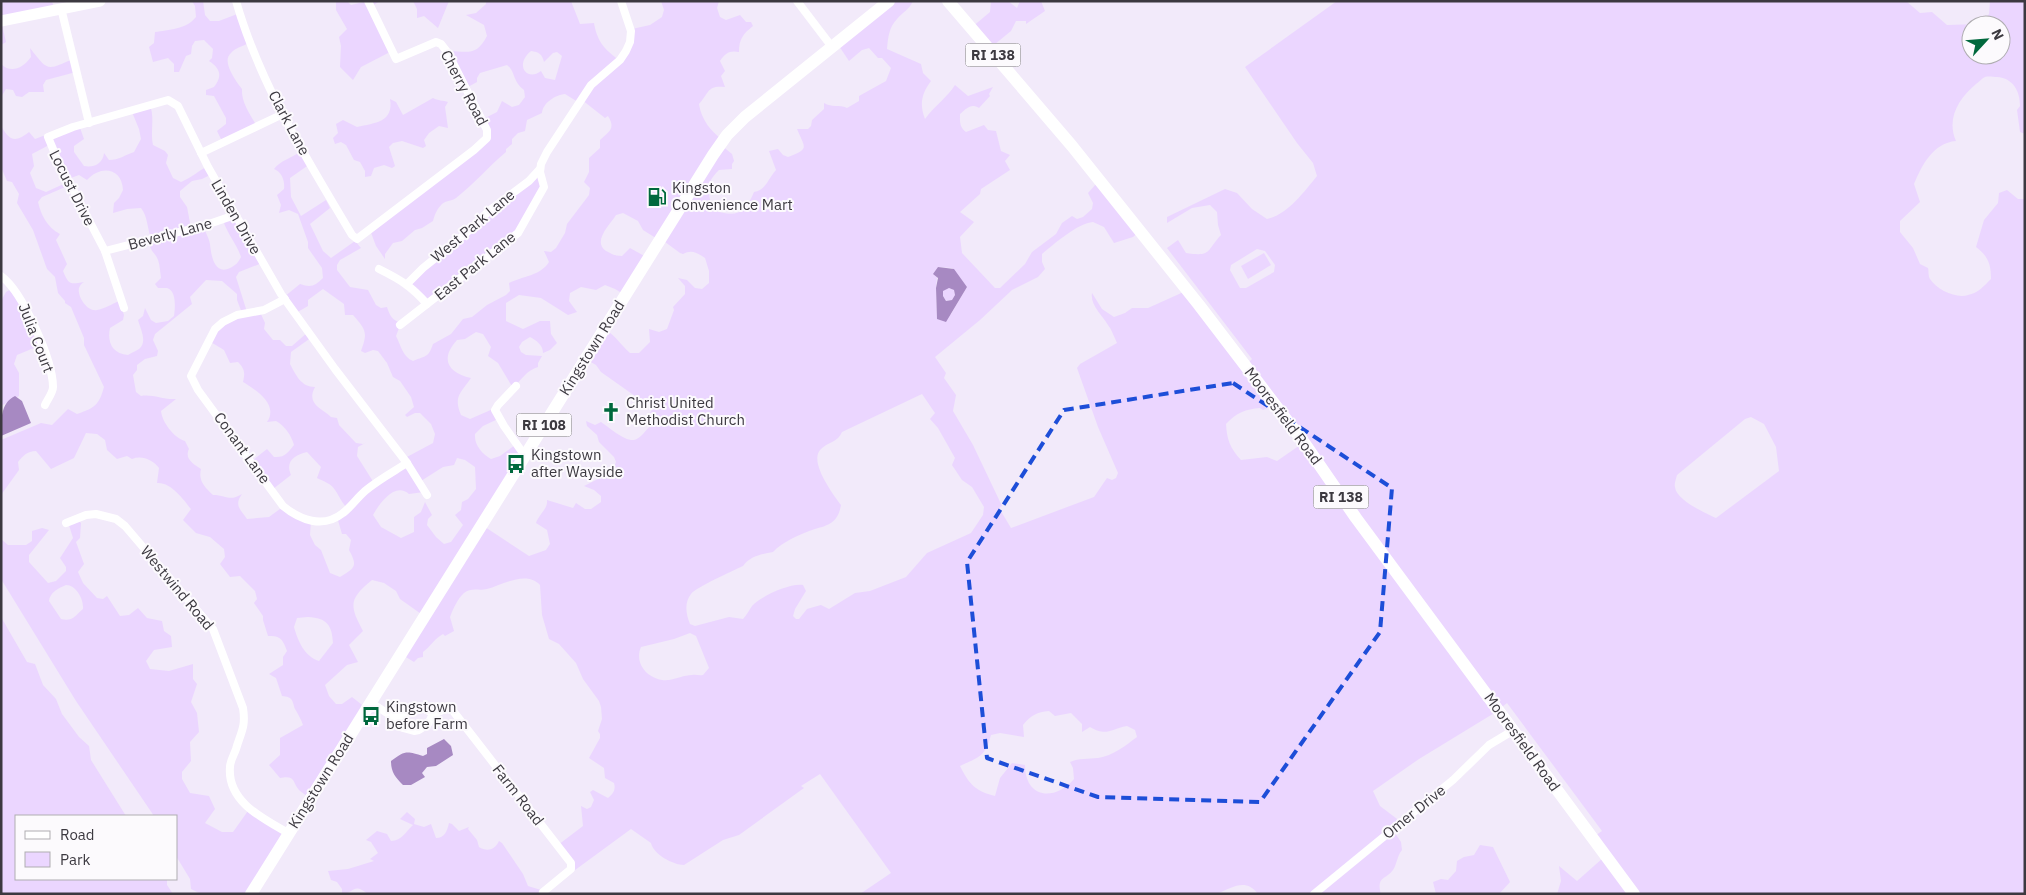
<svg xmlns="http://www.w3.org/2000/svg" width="2026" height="895" viewBox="0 0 2026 895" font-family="'IBM Plex Sans',sans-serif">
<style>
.green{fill:#ebd6ff;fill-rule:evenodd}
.water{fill:#a789c2;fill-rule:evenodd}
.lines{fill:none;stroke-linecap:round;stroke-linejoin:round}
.street{stroke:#fff;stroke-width:8}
.secondary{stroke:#fff;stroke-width:11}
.primary{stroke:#fff;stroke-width:12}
.marked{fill:none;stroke:#1d4ed8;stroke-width:4;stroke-dasharray:10 6;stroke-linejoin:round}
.labels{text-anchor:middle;stroke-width:4;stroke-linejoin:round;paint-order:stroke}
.shield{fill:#fcfafd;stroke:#767379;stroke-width:1}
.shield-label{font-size:14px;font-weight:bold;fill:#3c3940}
.street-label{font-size:15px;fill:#3c3940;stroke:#fcfafd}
.poi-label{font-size:15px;fill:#3c3940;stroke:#fcfafd;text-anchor:start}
</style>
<rect width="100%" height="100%" fill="#f2eafa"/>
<g class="green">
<polygon points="1,1 52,1 54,9 1,21 6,42 1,45"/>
<path d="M192 1H203L205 15 210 21H219L240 13 249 43C243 46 235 48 231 53 221 61 236 81 242 89 241 102 250 114 256 125L222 141 217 131 226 124V118L214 96 206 95V90L214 87C223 76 220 68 209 61L212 58 213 49 204 40 195 41 192 46 191 54 186 56 179 72H174V64L168 58 153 62 149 47 154 43 155 32C168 30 187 29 196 17L195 6Z"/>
<polygon points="336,1 347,1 351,5 368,1 380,1 372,6 392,51 361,67 353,80 340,67 341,46 339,37 347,29 336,10"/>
<polygon points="413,1 449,1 438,28 424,16 417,18 417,9"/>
<path d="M486 1H571L580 24 594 23C597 41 604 49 619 60L632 29 650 25 662 17 664 10 661 1H719L717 8 720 17 726 20 740 15 746 22H751L753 26C743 34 739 39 739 52 730 50 725 53 720 61L725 71 721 76 725 87C707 85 709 93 699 104 701 119 711 132 723 140L721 145 732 154 734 161 732 164V169L719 170C704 185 708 191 713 210 736 218 745 214 754 192 767 189 767 180 776 170L769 151 778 149 783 155 788 157C810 149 805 148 797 129H808L811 126 812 120 824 109V103C832 108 839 104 847 108L859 101V96L886 81 891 68 882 58H878L869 48 862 50 849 61 839 46 889 1H913C909 10 903 12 897 19 889 27 888 38 887 49L921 64 923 73 931 81C922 93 919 104 925 119 933 107 947 98 955 85L968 96 993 87 989 94 990 96 979 108C971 103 967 108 960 114 960 121 959 127 966 132L984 125 988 130 996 131 1001 151 1010 155 1005 161 1010 170 981 189 980 194 960 212 974 222 960 237 962 253 995 288H1000L1025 264 1032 252 1056 234 1062 223 1072 216 1077 219 1083 217 1092 209 1093 203 1088 193 1096 184 1141 230 1133 237 1114 243 1104 227 1093 222C1078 223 1054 244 1042 254V262L1045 269 1038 277 1012 290 980 320 935 357 946 373 944 378 956 395 953 411 973 445 1002 506 999 508 1011 528 1094 497 1107 478 1112 480 1116 478 1118 473 1098 427 1077 368 1080 364 1117 343C1114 337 1112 330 1108 325 1102 315 1090 305 1092 293L1102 309 1114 317 1125 313 1132 308H1148L1188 290 1247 364 1252 359 1167 248 1178 240 1186 253C1212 257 1206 251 1221 235L1218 225 1217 212 1210 205 1192 208 1167 223V217L1225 189 1237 193 1252 209 1267 219C1287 215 1304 192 1317 176L1313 163 1297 143 1245 67 1337 1H1906L1920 13 1932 12 1947 25 1980 24 1989 14 1990 1H2025V134L2020 132 2017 110 2020 106C2020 91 2013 78 1997 77 1994 77 1988 76 1985 77 1982 78 1979 82 1976 84 1959 98 1946 119 1956 141 1933 143 1922 165 1914 184L1920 202 1900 221V232L1913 248 1920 264 1928 268C1929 272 1928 276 1930 279 1937 290 1957 299 1968 295 1978 293 1984 286 1991 279 1991 264 1988 256 1976 247L1984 220 1998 203 1999 193 2007 190 2018 199H2025V894H1557L1561 881 1559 866 1577 881 1603 858 1589 840 1602 831 1507 703 1496 712 1419 759 1373 791 1380 806 1401 822 1393 830 1401 842 1402 850C1397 856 1397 864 1393 870 1385 880 1376 877 1381 894H1258C1246 878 1233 887 1217 894H860L891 873 820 774 801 786 804 788 739 835 723 840 684 865C673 865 653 854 651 843L631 829 571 873 558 845 583 826 581 806 587 809 591 807 594 800 590 792 593 790 608 798C613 794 616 790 614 783L605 778 604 768 589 758 600 738V734L598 731 602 719 601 707 599 701 583 679 576 663 559 644 549 639 542 615 540 585C526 570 502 585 487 589 479 591 471 587 464 593 458 598 453 609 450 617L454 631 445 636 443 634C434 639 432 645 423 652V657L418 658 414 662 401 654 424 616 400 599 396 591 384 583 372 580C349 599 349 605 363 631L349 645 358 662 347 665 325 685 329 696 336 704H342L352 697 366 708 310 798C306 795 302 793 299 790 292 782 296 775 280 778L269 765 280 755V738L303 725C301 719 298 714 295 709 292 700 293 697 282 696L276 678 269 674 283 665V657L287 651C283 640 281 635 268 636L263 620V616L254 603 257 599 255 591 240 576 230 577 220 564 225 557 224 549 210 537 196 533 183 520 191 509C183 499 171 482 157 483L159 468C153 460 142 455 132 459L127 456 117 459 107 450 105 440 97 434 86 433 74 458 51 469 36 451C27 451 23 456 18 462L19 470 1 495V440L41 423 52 425 68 409 77 414C95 408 99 405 104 387L84 345V338L71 307 65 303V301L58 293 55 277 47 269 33 230 17 203 19 194 12 182 7 181 1 167V126C10 141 15 143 29 132L35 139 43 136 48 137 79 125 84 139 74 146V152L84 166C93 168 103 164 104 153L109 160C119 160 125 155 134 152L141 139 139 129 132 112 150 105C155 119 150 131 153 145L165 151 168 155 166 163 173 178 181 182C191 178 198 171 208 166L212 174 202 179 192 181 180 191V197L187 207 191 228 203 226C205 231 209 238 210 244 211 254 214 276 230 268 236 265 238 263 241 257 237 244 227 234 223 220L234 215 262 263 239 272 236 277 247 312H260L265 323 264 329 273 340H280L286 346H292L308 332 312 337 291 352 290 364C296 375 301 387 315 387 306 404 321 408 331 417L337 418 339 425 356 443 363 444 367 442 358 447 357 456 374 483 405 465V458L433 443 435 434 431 424 420 413H415L407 417 405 415 414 407 411 397 400 381 393 377 387 363 378 351 373 350 365 353 361 351C368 332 366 330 353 315H345L344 304 323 289 308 300V306L296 313 284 297 300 284C311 288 315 286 323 278L322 268 308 248V242L298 214 289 210 279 213 281 205 277 195 284 189C285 181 282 172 274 169 279 161 294 157 303 150L310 164 290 178 291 197 301 216 326 200 330 208 310 224 323 251 331 258 355 241 361 248 340 260 337 265V270L350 287 368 290 376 305 381 308 387 307C390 316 392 320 401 323L396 336C401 346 403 357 413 361 427 355 428 358 433 344L451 334 463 319 472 317 487 305 506 295 510 291 509 283C523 276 540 276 549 262L544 251 551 252 556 248 565 233 567 224 589 195 590 188 584 182 589 172V158L600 148V140C609 131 616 129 608 116L605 118 582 100 578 102 565 94C555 95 543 103 542 113L527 120 525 131 518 133 512 139V144L506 149V152C488 167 474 184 456 198 452 201 447 200 442 204 437 209 435 214 433 221L422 228 415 230 402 241 393 243 385 254V259L376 246 370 230 486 138 483 119 497 112 502 101 512 107 519 105 525 97 524 90C512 81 516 72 507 65L480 73 477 78V82L466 88 447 51C468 51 476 57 487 36L484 25 466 15 476 13 486 4ZM1971 25H2001V55H1971ZM531 51C539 52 542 54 544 62L553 53 557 52 562 56 555 80 545 78 541 71C527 82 514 65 531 51ZM51 144 68 179 79 175 87 180C100 165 122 167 123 190L119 198 114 203 113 213 127 209 141 208C148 217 147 228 151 238L148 241C151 253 155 252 158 260 160 265 160 272 161 278L155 284 158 288C161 288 164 288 167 288 177 291 175 309 174 316L168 321 156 323 151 320 145 308 143 316 138 320C140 328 148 342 139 349 136 351 131 353 128 355 112 354 107 342 110 328L123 320 124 315 119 301C112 304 104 309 97 310 87 312 77 296 79 288 80 285 82 283 84 282 71 284 69 286 63 271L67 264 56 240 60 234C47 227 41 215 38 202L42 197 70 185 68 182 46 192 36 188 30 173 34 166 32 154ZM623 213 638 221 643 230 659 240 661 239 680 253 683 254C692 249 697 253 705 258L709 271V283L702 289 695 288 687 280 678 278 685 286V294L673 307 674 310 667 329 659 332 649 329 650 342 639 353H630C619 343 618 338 605 329L587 360 596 365 601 372 642 401 647 399 652 401 654 407 649 414 650 426C646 430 640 439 634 440 624 441 610 428 601 422L595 425 586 421 587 426 597 435 599 442 614 457 616 462 612 472 584 486 594 490 601 496V502L591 509H585L576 503 573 508 547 500C548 509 539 514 536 523L547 530 550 544 546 550 529 556 482 525 525 456 515 445 500 456 491 459C482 454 474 445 475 434L483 426 498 419 493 409 470 419 461 415C453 396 461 393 471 378 449 373 439 360 457 340L465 339 476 332 483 334 491 347 488 356 498 363 513 388C521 380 527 370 538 367V363L542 356 526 355 521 352 519 347 522 342 530 337C536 340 543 345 543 353L550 350 557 343 551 334 550 321H540L523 329 506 321V303L519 295 541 298 568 315 577 312 569 301 570 293 581 287 596 290 605 285 615 289 625 295 648 258 630 248 622 256C615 256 612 254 606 251 592 241 610 225 616 215ZM1257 249 1265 251 1275 265 1274 272 1246 288H1240L1230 270 1231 265ZM938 267 952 268 967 287 951 314 937 319 936 288ZM206 280 222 281 237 294V300L242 313 215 329 209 341 224 350 230 363 238 362C245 369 245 373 243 382 256 390 279 404 267 422L276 421C285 426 291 435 294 445 288 452 285 458 274 457L267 449 253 460 273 489 291 475C285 462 294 455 307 452L321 467 317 478C323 481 332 484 335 490 340 497 341 502 348 509L337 517 342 534H346L351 540 349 550C358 566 355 568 340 577L330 573 321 550 315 545 310 535 311 521 284 506 269 517 247 519C240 509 234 505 242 494 229 502 227 495 213 495 205 487 198 481 201 469 194 464 184 459 189 449L185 441C174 438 162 422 161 411L176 399C163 400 153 394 141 396L136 392 133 375 137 370V365L145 359 157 356 158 351 153 340 155 334 192 304 190 297ZM922 394 935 413 930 419 938 428 955 458 952 465 962 480 972 487 984 507 983 515 971 533 927 553 906 577 870 591 855 593 829 609 821 605 807 609 799 619H796L793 616 795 609 806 591 803 585C790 583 761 596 752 606 749 610 747 615 743 619L729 617 695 626 690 624C686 614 684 603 691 594 696 587 733 571 743 566 750 556 762 554 773 552 782 542 802 533 815 529 830 525 838 522 841 505 833 494 808 461 821 449 828 442 838 442 842 432ZM1275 404 1303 443 1277 461 1267 457 1241 460C1230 448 1227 440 1226 424 1236 413 1246 409 1260 408L1263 410ZM1751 417 1764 424 1776 447 1779 471 1716 518C1705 513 1676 500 1675 487 1674 484 1676 479 1677 475L1745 419ZM457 458 465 460 475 467 476 489 468 499 462 502 461 510 455 515 463 525 451 542 444 544 436 537 427 525 428 519 432 515 425 502 421 512 414 517V532L401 538 381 527 373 515C379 504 395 481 409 494L424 492 421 481 443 467 454 465ZM308 617C327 618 332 625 333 643L319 661C304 656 298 641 294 627L297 618ZM690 633 696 636 709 668 703 675C699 676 696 674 692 675 684 675 676 679 669 680 651 682 633 665 641 647L674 639ZM1049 711 1055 716 1071 713 1082 724V732L1090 727C1107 737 1110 729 1127 726L1135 730 1137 737C1126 745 1113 756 1098 758 1088 759 1079 758 1070 762L1073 768 1074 779C1054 802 1025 798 1025 765L1012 763 1000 778 995 796C975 791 969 784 960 766 979 757 985 757 991 735L1000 733 1024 737 1023 725C1031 715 1037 712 1049 711Z"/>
<polygon points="991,1 1008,1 1017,8 1020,1 1041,1 1045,11 1026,24 1026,21 1016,21 1011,31 989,49 971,28 990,12"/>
<path d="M30 48C48 71 46 71 73 59L76 72 46 80 43 85 44 92H29L22 97 16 96 13 90 6 89 1 97V64C11 74 23 68 31 57Z"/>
<path d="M433 98C438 101 443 100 448 102L445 107 448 128 439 126 429 133 424 140 426 146 423 148 402 141 393 143 389 147 395 166 392 168 384 165 374 168 371 176 365 177V171L360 162 354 160 346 145 341 142 335 144 333 138 338 133 336 124 343 120 357 127C375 123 394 122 390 99L396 102 403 115Z"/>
<polygon points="540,169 544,187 518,233 427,304 407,284"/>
<polygon points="1264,253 1271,265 1248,279 1241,266"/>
<polygon points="13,288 41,345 17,355 14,364 19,373 19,396 1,406 1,301 6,292"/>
<polygon points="949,288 954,290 955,295 952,300 946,301 943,296 943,290"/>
<path d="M76 518 81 523 80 538 76 542 84 564 78 572 83 583 97 598 103 599 107 596 120 616 129 615 138 608 147 618 162 621 164 631 171 636 172 647 154 650 146 661 150 669 169 671 193 664V679L197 684 191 702 197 713 199 732 190 742 191 761 182 772V779L190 793 209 796 215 809 205 823 222 832H233L250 808 286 832 250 894H201L191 889 190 879 176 856V816H154L76 701 1 579V539L8 545H26L32 541V531L42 528 49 530 29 555V562L48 583 56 581 66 571V567L60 558 73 538 68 522ZM66 585C76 585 84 599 83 609 75 616 72 622 61 619L49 601C50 592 59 588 66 585Z"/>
<polygon points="1,617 27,662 35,664 43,685 56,699 62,714 79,737 89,746 91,760 126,816 16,816 16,879 167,879 167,885 173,894 1,894"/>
<path d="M407 812 415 819 414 824 424 827 431 824 436 838C445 838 447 831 449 823L452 824 459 831 469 827 468 829 477 840 479 847C487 852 495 850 499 841L502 843 523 874 528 886 541 890 537 894H368C353 882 355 893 342 894V889L337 882 331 880 328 871 348 869 374 861 370 859 378 853 371 842 366 840 377 831 387 834 391 841C402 841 406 831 413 825L400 819Z"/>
<polygon points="1480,845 1493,847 1510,882 1499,894 1436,894 1433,882 1441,879 1448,880 1456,871 1457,861 1464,857 1474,855"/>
</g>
<g class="water">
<path d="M938 267 954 269 967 287 946 322 937 319 936 288 938 278 933 274ZM949 288 954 290 955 295 952 300 946 301 943 296V291Z"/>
<path d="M15 396 22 401 31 423 1 436C1 422 0 403 15 396Z"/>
<path d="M444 739 451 746 453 755 436 766 427 767 422 773 425 777 411 785H403C395 777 391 772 391 761 405 750 407 751 423 756L427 754V748Z"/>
</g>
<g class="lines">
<g class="street">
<path d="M236 1C260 85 308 161 352 235L357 239 474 150 487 138V130L448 53 441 44 436 42 396 59 368 1"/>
<polyline points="797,1 832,47"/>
<polyline points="61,8 89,123"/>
<polyline points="201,153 283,114"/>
<polyline points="105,251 206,225 235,215"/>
<path d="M379 269C401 280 411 286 427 304"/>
<path d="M1 276C23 292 53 361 53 387 53 393 47 400 45 405"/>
<polyline points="407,284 423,268 464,235 490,210 529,181 540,169"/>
<path d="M285 299 264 310 237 315 223 322 215 329 191 376 198 390 283 506C300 520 323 529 343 513 351 507 357 498 365 491 378 480 393 472 407 463"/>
<polyline points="124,308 105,251 58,161 48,137 73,127 168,100 178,106 208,167 281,294 335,369 407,463 427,495"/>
<polyline points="400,325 518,233 544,187 540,172 541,164 547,152 591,85 620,60 626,51 630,42 631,31 621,1"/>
<polyline points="516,386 498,405 495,410 504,426 525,456"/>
<path d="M66 523 86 515 96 514 116 519 125 526 213 629 243 708C246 727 241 732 236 749 234 755 230 761 230 767 227 802 264 819 288 833"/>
<polyline points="370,702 396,719 403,728 414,731 419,730 428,724 433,714 450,707 571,863 571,869 543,892"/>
<path d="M396 719C411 709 417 702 433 714"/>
<polyline points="1314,894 1453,780 1489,745 1514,730"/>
</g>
<polyline class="secondary" points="1,21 100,1"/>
<g class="primary">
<polyline points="948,1 1072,146 1199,305 1305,444 1356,518 1634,894"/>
<polyline points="251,894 713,155 727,135 745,117 889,1"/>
</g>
</g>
<path class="marked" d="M1233 383 1392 488 1380 632 1260 802 1098 797 987 758 967 562 1064 410Z"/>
<defs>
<g id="fuel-bare" transform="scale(1.5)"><path d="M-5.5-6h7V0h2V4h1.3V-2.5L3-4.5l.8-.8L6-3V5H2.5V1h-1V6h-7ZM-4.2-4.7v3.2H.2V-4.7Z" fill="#00683d" stroke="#fcfafd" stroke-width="2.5" paint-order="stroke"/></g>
<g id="church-bare" transform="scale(1.5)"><path d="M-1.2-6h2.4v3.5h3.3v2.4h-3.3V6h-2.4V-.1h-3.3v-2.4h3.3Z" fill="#00683d" stroke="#fcfafd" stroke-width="2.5" paint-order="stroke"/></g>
<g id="bus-bare" transform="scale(1.5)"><path d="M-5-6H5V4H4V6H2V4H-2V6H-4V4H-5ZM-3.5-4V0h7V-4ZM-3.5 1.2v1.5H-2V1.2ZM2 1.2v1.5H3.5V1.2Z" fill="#00683d" stroke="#fcfafd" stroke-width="2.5" paint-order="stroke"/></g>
</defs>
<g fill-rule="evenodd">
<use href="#fuel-bare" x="657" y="197"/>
<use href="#church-bare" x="611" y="412"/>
<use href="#bus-bare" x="516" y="464"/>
<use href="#bus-bare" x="371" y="716"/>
</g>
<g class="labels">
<g class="shield">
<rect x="965.5" y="43.5" width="55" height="23" rx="4"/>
<rect x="516.5" y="413.5" width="55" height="23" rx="4"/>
<rect x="1313.5" y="485.5" width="55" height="23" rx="4"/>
</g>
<g class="shield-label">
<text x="993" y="60">RI 138</text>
<text x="544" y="430">RI 108</text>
<text x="1341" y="502">RI 138</text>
</g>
<g class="street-label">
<text transform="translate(464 88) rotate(62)" y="5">Cherry Road</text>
<text transform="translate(289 123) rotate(62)" y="5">Clark Lane</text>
<text transform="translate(72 188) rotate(63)" y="5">Locust Drive</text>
<text transform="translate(236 217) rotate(60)" y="5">Linden Drive</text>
<text transform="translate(473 226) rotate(-40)" y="5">West Park Lane</text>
<text transform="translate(170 234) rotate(-15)" y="5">Beverly Lane</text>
<text transform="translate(475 266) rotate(-39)" y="5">East Park Lane</text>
<text transform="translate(36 338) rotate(69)" y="5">Julia Court</text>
<text transform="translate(592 348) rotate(-58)" y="5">Kingstown Road</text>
<text transform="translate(1283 416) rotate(53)" y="5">Mooresfield Road</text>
<text transform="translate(242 448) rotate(54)" y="5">Conant Lane</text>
<text transform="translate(177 588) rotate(50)" y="5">Westwind Road</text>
<text transform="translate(1522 742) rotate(54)" y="5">Mooresfield Road</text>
<text transform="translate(321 781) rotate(-58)" y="5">Kingstown Road</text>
<text transform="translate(518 795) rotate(52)" y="5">Farm Road</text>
<text transform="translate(1414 812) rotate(-39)" y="5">Omer Drive</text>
</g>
<g class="poi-label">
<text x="672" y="193">Kingston<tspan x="672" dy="17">Convenience Mart</tspan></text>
<text x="626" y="408">Christ United<tspan x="626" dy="17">Methodist Church</tspan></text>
<text x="531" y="460">Kingstown<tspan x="531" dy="17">after Wayside</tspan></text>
<text x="386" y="712">Kingstown<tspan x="386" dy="17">before Farm</tspan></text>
</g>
</g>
<rect width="2026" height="895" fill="none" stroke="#3c3940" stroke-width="5"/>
<rect x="15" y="815" width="162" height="65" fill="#fcfafd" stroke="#afadb1"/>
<rect x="25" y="831" width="25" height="8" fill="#ffffff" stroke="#afadb1"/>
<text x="60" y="840" font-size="15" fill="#3c3940">Road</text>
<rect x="25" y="852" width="25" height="15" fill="#ebd6ff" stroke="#afadb1"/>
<text x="60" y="865" font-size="15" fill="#3c3940">Park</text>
<g transform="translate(1986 40) rotate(64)"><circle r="24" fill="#fcfafd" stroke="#afadb1"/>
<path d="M0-4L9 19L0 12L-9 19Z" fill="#00683d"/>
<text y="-8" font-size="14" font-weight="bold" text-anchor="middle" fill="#3c3940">N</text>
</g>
</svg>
